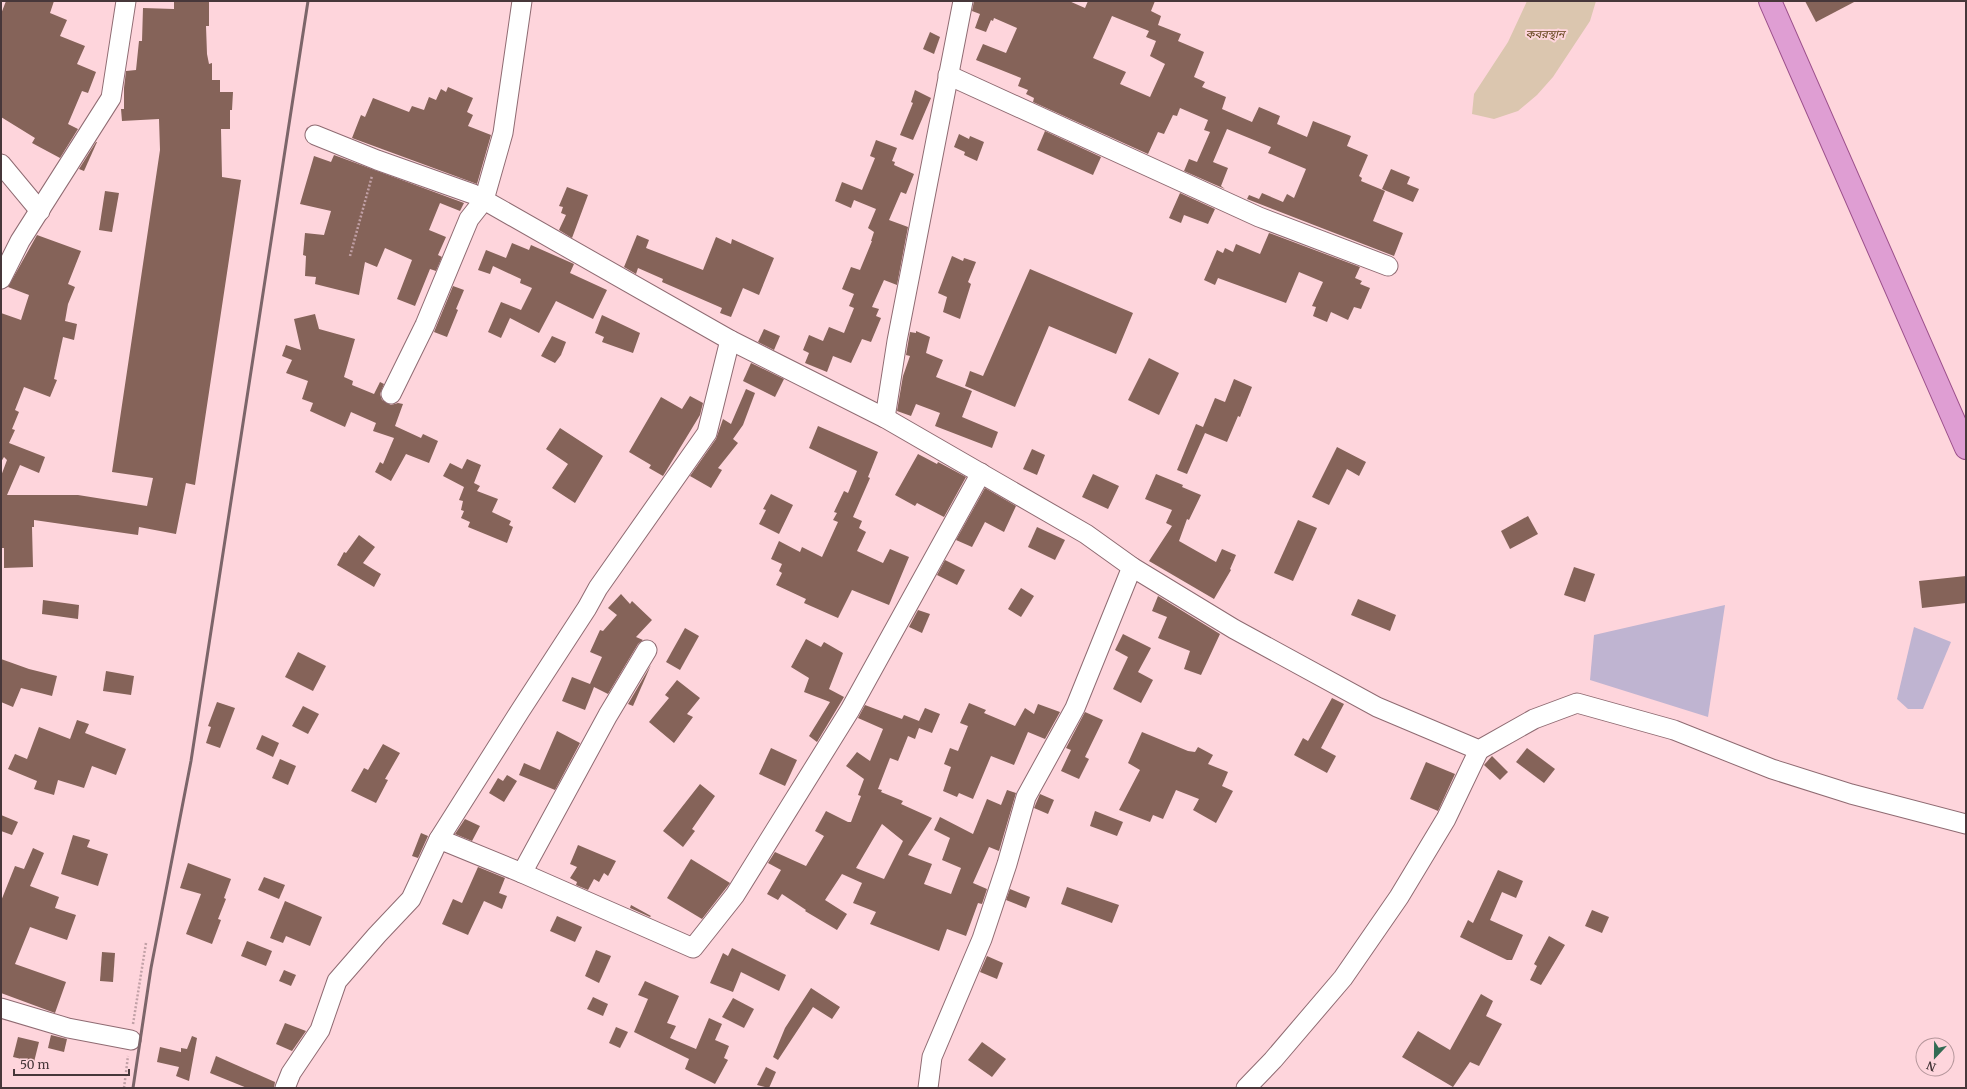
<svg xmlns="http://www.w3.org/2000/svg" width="1967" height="1089" viewBox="0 0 1967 1089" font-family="Merriweather,'Noto Sans Bengali',serif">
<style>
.green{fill:#dbc6af}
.water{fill:#bfb4d1}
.building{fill:#856359;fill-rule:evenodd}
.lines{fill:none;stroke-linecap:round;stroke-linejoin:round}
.minor-casing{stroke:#8f6b72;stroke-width:21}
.major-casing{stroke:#9c508b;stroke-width:24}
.path{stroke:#c1a0a6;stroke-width:2.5;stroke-dasharray:2 2;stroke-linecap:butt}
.minor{stroke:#fff;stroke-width:19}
.major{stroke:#df9ed3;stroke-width:22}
.rail{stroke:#7c6569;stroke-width:3}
.labels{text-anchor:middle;stroke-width:4;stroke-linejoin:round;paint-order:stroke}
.park-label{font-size:11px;font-style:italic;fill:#64441b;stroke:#fed5dc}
</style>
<rect width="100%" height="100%" fill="#fed5dc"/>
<polygon class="green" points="1527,1 1596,1 1590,21 1553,77 1537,95 1518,111 1494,119 1472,114 1474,94 1508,42"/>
<g class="water">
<polygon points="1725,605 1708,717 1590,680 1594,635"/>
<polygon points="1914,627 1951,642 1923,709 1908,709 1897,699"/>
</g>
<g class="building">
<polygon points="6,1 54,1 50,13 67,20 60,36 85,46 77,64 96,72 88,93 82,91 68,124 78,129 60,158 32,143 35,138 1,117 1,14"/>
<polygon points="174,1 209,1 209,26 206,26 207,54 209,64 212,63 212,80 220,80 220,92 233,92 232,110 230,110 230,129 221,129 222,177 241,180 195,485 186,483 176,534 139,527 138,535 34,520 34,527 32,527 33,567 4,568 4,548 1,548 1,476 7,460 4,457 1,462 1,313 21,320 29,295 8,287 37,235 81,251 68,284 75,287 68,304 65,321 77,324 74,340 63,337 54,379 57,380 50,397 24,387 15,410 19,412 12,429 15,430 9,443 45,457 39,473 20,465 7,495 78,495 147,506 153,478 112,472 160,150 159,119 122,121 121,109 124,109 124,88 126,71 136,70 139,41 142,41 143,8 174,9"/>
<path d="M974 1H1069L1085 8 1088 1H1155L1151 11 1161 16 1158 25 1181 34 1178 41 1204 52 1194 77 1205 82 1202 87 1226 97 1222 109 1252 122 1259 107 1280 116 1277 124 1307 137 1313 121 1351 136 1347 146 1368 155 1359 176 1362 178 1361 181 1385 191 1373 221 1403 233 1394 256 1247 199 1249 195 1259 199 1262 193 1283 202 1287 194 1294 198 1306 169 1268 153 1271 147 1227 129 1213 162 1228 168 1221 186 1225 189 1184 171 1189 159 1197 162 1210 132 1204 130 1208 120 1180 108 1177 116 1173 115 1164 134 1158 132 1148 154 1033 102 1034 98 1026 94 1028 90 1018 86 1021 78 976 60 983 44 1006 53 1017 28 994 18 993 21 991 20 986 32 975 28 980 14 972 11ZM1112 16 1149 31 1146 37 1156 41 1150 56 1165 64 1150 97 1120 84 1126 72 1093 58Z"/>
<polygon points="1805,1 1856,1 1816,22"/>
<polygon points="930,32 940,37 934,54 923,49"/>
<polygon points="448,87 473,98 467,112 473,115 468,126 491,135 477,184 352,138 361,115 365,117 373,98 409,112 412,106 424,110 429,97 436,100 441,89 446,92"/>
<polygon points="915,90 931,98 913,140 900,135 913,103 911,102"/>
<polygon points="1045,131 1101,157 1093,175 1037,150"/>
<polygon points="959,134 969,139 970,136 984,142 977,161 964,155 965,152 954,147"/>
<polygon points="876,140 897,148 892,161 895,162 894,165 914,174 906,194 901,192 889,220 908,227 897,285 884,280 872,307 879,309 876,316 881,318 871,342 862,339 851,363 833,356 827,372 805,363 809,353 803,350 809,335 823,341 829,327 844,333 854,308 849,306 854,294 842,289 851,267 860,270 872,241 871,241 874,232 868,228 876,209 854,200 851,208 835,201 842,182 862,190 875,158 870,156"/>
<polygon points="96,142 97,142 84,171 79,169"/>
<polygon points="334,155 464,203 460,211 440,203 429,230 446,237 438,255 442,257 436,271 430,269 415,306 397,299 412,260 385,248 377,267 365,262 359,295 315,284 316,277 305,276 306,256 303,255 305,233 324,235 331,211 300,204 314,156 331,162"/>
<polygon points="1391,169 1410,177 1407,184 1419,189 1413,202 1382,189"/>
<polygon points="567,187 588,195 572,238 559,230 566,215 561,213 563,207 559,206"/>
<polygon points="105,191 119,193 112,232 99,230"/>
<polygon points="1180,193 1215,209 1208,224 1184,215 1181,223 1169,218"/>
<polygon points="1269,233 1360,267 1355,278 1362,281 1360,284 1370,288 1361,309 1354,307 1348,320 1331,312 1327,322 1313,316 1316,307 1312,306 1323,282 1299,272 1286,303 1218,278 1215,285 1204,280 1217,250 1223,253 1225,248 1233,252 1236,244 1260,254"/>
<polygon points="637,235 649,240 646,248 703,270 716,237 731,244 732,239 774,258 759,295 743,288 731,317 720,313 722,308 662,282 663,279 638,268 636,274 624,267"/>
<polygon points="512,243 529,250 531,245 574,264 570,273 607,290 593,319 556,301 539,333 510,318 501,338 488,332 501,302 521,310 532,288 520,283 521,279 493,266 490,274 478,270 486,250 506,258"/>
<polygon points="952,256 963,261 964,258 976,262 968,282 971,284 960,319 943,312 947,297 938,293"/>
<polygon points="1030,269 1133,313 1116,354 1049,326 1015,407 965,386 970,371 983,376"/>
<polygon points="453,286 464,290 456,309 458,310 447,337 434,332"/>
<polygon points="315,314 319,329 355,339 344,377 353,381 352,385 374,394 380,382 384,384 380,394 382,400 391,405 398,403 403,404 395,426 421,438 423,434 438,441 429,463 406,454 391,481 375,472 380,462 383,464 394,438 373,431 376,423 351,412 345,427 310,411 313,403 302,399 308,381 286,373 292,360 282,356 286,345 301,350 294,319"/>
<polygon points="602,315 640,333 633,353 602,342 604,337 595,333"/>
<polygon points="764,329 780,336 774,350 758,342"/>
<polygon points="916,331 930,337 926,353 943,360 936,377 972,391 962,417 998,432 992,448 935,426 940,413 916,404 911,416 897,411 903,376 910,356 906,355 910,332 916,333"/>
<polygon points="552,336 566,342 561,355 555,363 541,356"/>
<polygon points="1149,358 1179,373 1159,415 1128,400"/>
<polygon points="751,363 784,379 775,397 743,381"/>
<polygon points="1234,379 1252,387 1240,417 1238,416 1227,442 1205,433 1187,474 1177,470 1196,424 1203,427 1215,398 1225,402"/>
<polygon points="746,389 755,393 743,425 733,439 738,443 718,468 722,470 711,488 690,476 716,439 723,419 731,424"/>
<polygon points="690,396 703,403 700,415 663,476 649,468 651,465 629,452 661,397 682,409"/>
<polygon points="818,426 878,452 868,477 870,478 853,517 862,521 859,528 866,532 857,551 883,563 890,549 909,557 889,605 852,590 838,618 804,603 806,599 776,585 782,573 779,571 782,564 771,559 779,541 800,552 802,547 822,557 838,522 833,520 837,513 834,512 844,491 848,493 857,471 809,448"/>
<polygon points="560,428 603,456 575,503 552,488 568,464 546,449"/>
<polygon points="1337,447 1366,462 1359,476 1347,469 1329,505 1312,497"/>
<polygon points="1032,449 1045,455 1037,475 1023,469"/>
<polygon points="918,454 937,464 938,462 966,477 944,517 917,503 915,506 895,495"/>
<polygon points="467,459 481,465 474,483 480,486 477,491 498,499 492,512 511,521 509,525 513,527 507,543 468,527 470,522 461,518 464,511 461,510 463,501 459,500 464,487 443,476 450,463 462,469"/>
<polygon points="1093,474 1119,486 1108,509 1082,497"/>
<polygon points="1156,474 1183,485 1182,487 1201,495 1189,520 1187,519 1179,541 1216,562 1222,549 1236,555 1230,569 1231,570 1214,599 1149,561 1172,526 1166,523 1172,510 1145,499"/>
<polygon points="985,488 1016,506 1004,532 985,522 972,547 956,540"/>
<polygon points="771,494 793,505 779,534 759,524 766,510 763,509"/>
<polygon points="1528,516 1538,534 1510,549 1501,531"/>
<polygon points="1298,520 1317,528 1293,581 1274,573"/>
<polygon points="1037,527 1065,540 1055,560 1028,547"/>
<polygon points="359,535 375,547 363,563 381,574 374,587 337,565 344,552 346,553"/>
<polygon points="945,560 965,570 957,585 937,575"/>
<polygon points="1574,567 1595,574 1585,602 1564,595"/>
<polygon points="1966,576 1966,603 1922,608 1919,581"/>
<polygon points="1021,588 1034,596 1021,617 1008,609"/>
<polygon points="621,594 630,604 632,601 652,620 636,637 643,640 638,644 608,694 594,687 585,710 562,701 572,677 590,684 602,657 590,652 600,630 603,631 617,615 608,608"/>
<polygon points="1158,596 1220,634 1201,675 1184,669 1190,651 1158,638 1167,617 1152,611"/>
<polygon points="1358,599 1396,615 1390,631 1351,615"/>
<polygon points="43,600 79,605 78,619 42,614"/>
<polygon points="918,610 930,614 922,633 909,627"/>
<polygon points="685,628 699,636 680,670 666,662"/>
<polygon points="1123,634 1151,648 1138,672 1153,680 1141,703 1113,689 1128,657 1115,650"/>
<polygon points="806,639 821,647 824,642 843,653 829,689 844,697 817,742 809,736 830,702 804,692 809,678 791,667"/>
<polygon points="298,652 326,666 313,691 285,677"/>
<polygon points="1,659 29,669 57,676 52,696 21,688 13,707 1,702"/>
<polygon points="651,665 633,706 628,704"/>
<polygon points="106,671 134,676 131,695 103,691"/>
<polygon points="677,680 700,698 687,714 693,717 674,743 649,722 669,698 665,695"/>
<polygon points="1332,698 1344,704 1321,748 1336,756 1327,773 1294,755 1303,738 1308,741"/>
<polygon points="217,702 235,708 220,748 206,743 211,727 208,726"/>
<polygon points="969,703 986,710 984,713 1015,726 1025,708 1034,714 1038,704 1060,712 1045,739 1028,732 1014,765 991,756 973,799 959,793 957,797 943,791 951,767 944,764 950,748 958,751 968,726 960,723"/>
<path d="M865 705 902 719 904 715 919 721 925 708 940 714 932 733 919 728 915 739 908 736 898 761 890 758 878 789 882 790 881 792 903 801 901 804 932 818 908 855 932 864 924 884 951 894 961 868 942 860 950 838 934 830 940 817 973 834 987 799 1001 805 1007 790 1016 793 999 851 989 847 973 883 987 889 982 904 978 903 966 936 947 929 939 951 870 924 876 912 853 903 862 883 842 874 825 900 847 914 837 930 805 911 806 910 782 894 778 900 767 894 781 870 768 863 775 852 806 866 824 836 815 831 826 811 848 822H851L861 796 858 795 864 779 846 766 857 752 870 761 883 729 858 718ZM882 824 903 841 884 879 856 868Z"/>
<polygon points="303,706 319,714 308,734 292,726"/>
<polygon points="1085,712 1103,720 1085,757 1089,759 1079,779 1061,771 1071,750 1066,748"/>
<polygon points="77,720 89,724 85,733 126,749 116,775 92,766 84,788 58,780 54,795 34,789 37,781 8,769 15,754 27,759 39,727 70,739"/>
<polygon points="557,731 580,743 555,790 519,775 524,763 540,770"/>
<polygon points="1142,732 1188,751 1195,752 1198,747 1213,755 1208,764 1228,772 1222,786 1233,791 1216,823 1193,810 1199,799 1176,790 1163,819 1153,815 1150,822 1119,810 1140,770 1128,763"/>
<polygon points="262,735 279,743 273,757 256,749"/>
<polygon points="383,744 400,753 385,779 388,780 376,803 351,791 364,768 368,770"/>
<polygon points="771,748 797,760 785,786 759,774"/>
<polygon points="1527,748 1555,769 1544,783 1516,762"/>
<polygon points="1492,756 1508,772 1500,780 1484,765"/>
<polygon points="280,759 296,766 288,785 272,778"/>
<polygon points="1426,762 1455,774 1438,811 1410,799"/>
<polygon points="507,775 517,781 504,802 489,793 498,778 503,781"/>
<polygon points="700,784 715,796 692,829 695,831 683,847 663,831"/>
<polygon points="1040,794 1054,800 1048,814 1034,808"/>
<polygon points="1095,811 1123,822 1117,836 1090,826"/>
<polygon points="1,815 18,822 12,835 1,831"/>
<polygon points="465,819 480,826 472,841 455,834"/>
<polygon points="421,833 428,836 418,858 412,856"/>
<polygon points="73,835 90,840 87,847 108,854 98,886 61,874"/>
<polygon points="578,845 616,861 608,876 604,873 599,882 594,879 588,890 576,885 577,882 570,878 577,867 570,864"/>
<polygon points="33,848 44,853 30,886 59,897 55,908 76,915 67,940 30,927 15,964 66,982 55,1013 1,993 1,901 15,866 24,869"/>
<polygon points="691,859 730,883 702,919 667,898"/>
<polygon points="188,863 231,879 224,898 226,899 218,919 221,920 212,944 186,934 201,894 180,888"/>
<polygon points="478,867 505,878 499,893 507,896 502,909 484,901 468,935 442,924 453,899 462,903"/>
<polygon points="1498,870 1523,881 1516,898 1502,892 1490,920 1523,935 1512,960 1507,960 1460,937 1468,920 1473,923"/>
<polygon points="264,877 285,885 279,899 258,890"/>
<polygon points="1067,887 1119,905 1112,923 1061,904"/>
<polygon points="1010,889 1030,897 1026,908 1006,900"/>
<polygon points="285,901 322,917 310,946 286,936 283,943 270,938"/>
<polygon points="631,905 651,916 650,917 630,908"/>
<polygon points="1592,910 1609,917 1602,933 1585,926"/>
<polygon points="557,916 582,927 575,942 550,931"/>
<polygon points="1549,936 1565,945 1541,985 1530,980 1537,966 1534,964"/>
<polygon points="247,941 272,951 266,966 241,956"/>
<polygon points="732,948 786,975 779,991 741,972 733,992 710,983 723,953 728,956"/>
<polygon points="596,950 611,956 599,983 585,976"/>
<polygon points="102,952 115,953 113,982 100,981"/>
<polygon points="987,956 1003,963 997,979 980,972"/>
<polygon points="284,970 296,975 291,986 279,981"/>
<polygon points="645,981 679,996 667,1023 676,1026 670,1038 696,1049 709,1018 722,1024 715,1040 729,1046 724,1058 728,1060 715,1084 685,1069 689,1059 634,1032 648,999 638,995"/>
<polygon points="811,988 840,1007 832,1019 813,1007 778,1060 773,1057 785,1028"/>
<polygon points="1481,994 1493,1001 1486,1016 1502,1024 1479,1066 1470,1062 1453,1087 1402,1057 1418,1031 1450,1050"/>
<polygon points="593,997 608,1004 603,1016 587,1009"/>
<polygon points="733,998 754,1009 744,1028 722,1017"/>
<polygon points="285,1023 306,1031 292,1051 276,1044"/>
<polygon points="616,1027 628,1032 620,1048 609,1043"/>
<polygon points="51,1035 67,1039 64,1052 48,1048"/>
<polygon points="192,1036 197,1038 189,1081 176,1076 179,1067 157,1062 160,1047 181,1052 181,1048 187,1049"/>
<polygon points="18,1037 39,1042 34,1062 13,1057"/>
<polygon points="982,1042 1006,1059 992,1077 968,1060"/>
<polygon points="216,1056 275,1082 274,1088 247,1088 210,1073"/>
<polygon points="766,1067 776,1072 769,1088 757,1085"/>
</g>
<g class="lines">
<g class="minor-casing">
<g id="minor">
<polyline points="948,75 1259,217 1388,266"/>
<polyline points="315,135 377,160 473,194 484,200 730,340 885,418 1086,534 1132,567 1234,629 1377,707 1479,750 1534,719 1577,703 1674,730 1772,769 1851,794 1966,824"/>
<polyline points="1,164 40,211"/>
<polyline points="1,279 20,241 111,98 126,1"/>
<polyline points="391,394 425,325 469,219 484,200 503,133 522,1"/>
<polyline points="885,418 897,341 963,1"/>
<polyline points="439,839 520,711 587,608 598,588 707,433 730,340"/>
<polyline points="522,873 693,948 735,895 850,710 981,473"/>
<polyline points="1,1008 68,1028 131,1040"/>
<polyline points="285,1088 291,1073 320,1030 337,981 377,935 411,899 439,839 522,873 608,715 647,650"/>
<polyline points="928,1088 932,1057 982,939 1007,864 1026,797 1075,708 1132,567"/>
<polyline points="1246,1088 1273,1060 1343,978 1399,897 1446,819 1479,750"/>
</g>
</g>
<g class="major-casing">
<polyline id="major" points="1770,1 1966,448"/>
</g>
<g class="path">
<polyline points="350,256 372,176"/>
<polyline points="133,1024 146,943"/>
<polyline points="124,1088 128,1056"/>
</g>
<use href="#minor" class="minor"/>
<use href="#major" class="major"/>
<polyline class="rail" points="133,1088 151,968 191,761 308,1"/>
</g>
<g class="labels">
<g class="park-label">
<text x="1545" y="38">কবরস্থান</text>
</g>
</g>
<rect width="1967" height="1089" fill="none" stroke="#47373a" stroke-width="4"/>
<g transform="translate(1935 1057) rotate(202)"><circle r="19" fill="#fed5dc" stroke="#b5969b"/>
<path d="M0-3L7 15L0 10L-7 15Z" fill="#326b53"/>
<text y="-6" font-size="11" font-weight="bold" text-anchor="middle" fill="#47373a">N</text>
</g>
<path d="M14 1069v6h115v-6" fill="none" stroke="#47373a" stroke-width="2"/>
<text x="20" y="1069" font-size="12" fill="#47373a" stroke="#fed5dc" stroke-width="3" paint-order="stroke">50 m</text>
</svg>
